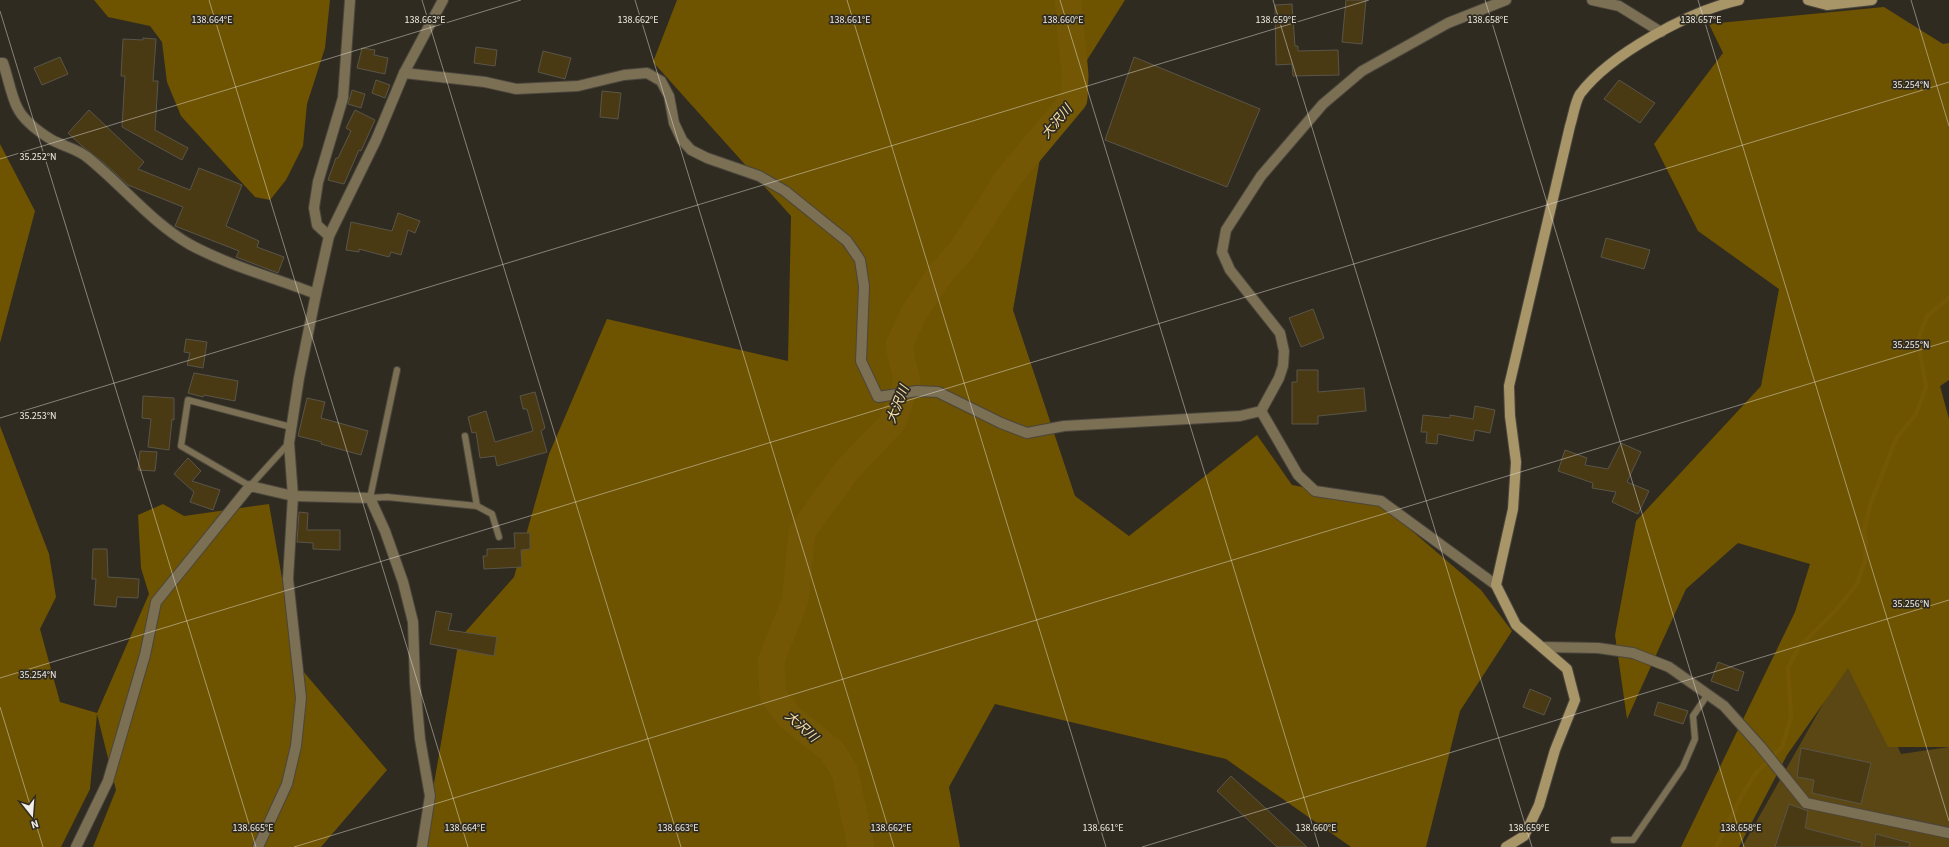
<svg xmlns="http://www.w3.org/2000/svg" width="1949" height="847" viewBox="0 0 1949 847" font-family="'Source Sans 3','Noto Sans JP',sans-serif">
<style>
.green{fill:#5b4713}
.forest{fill:#6e5300}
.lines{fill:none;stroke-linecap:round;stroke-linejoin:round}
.stream{stroke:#735705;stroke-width:4.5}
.river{stroke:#735705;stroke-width:27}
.building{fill:#493a14;stroke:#5a5549}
.lane-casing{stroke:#4b463d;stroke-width:8}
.street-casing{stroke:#4b463d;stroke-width:12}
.secondary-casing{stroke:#4b463d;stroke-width:12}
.lane{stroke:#7b6f54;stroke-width:6}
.street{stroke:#7b6f54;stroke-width:10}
.secondary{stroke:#a89568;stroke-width:10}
.ticks{fill:none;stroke:#f1eee7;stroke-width:1;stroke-opacity:0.45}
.labels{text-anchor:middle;stroke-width:3.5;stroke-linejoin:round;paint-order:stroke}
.water-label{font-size:13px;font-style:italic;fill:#f9e1aa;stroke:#302b21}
.ticks-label{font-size:10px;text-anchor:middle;fill:#f1eee7;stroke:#302b21;stroke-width:3.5;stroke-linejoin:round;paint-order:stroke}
</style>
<rect width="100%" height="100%" fill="#302b21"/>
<polygon class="green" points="1854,649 1901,754 1949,747 1949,847 1742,847"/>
<g class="forest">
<polygon points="94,0 330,0 325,48 307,104 303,146 286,180 270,200 255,197 181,116 167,82 162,42 150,26 108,17"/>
<polygon points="677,0 1125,0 1046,125 1013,310 1075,496 1129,536 1257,435 1292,485 1377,501 1481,590 1512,631 1460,711 1426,847 1351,847 1226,759 995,704 949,787 960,847 423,847 459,639 514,577 549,454 607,319 788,361 791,216 653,62"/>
<polygon points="1884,7 1943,44 1949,43 1949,380 1940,386 1949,419 1949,747 1888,747 1848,668 1787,755 1739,847 1681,847 1795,612 1810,564 1738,543 1686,589 1627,719 1615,635 1636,521 1761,386 1779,289 1698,231 1654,144 1723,53 1709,24"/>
<polygon points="0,144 35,211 0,343"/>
<polygon points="0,426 49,554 56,597 40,629 60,702 97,713 149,594 141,568 138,515 163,504 184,516 269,504 297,664 387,770 321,847 93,847 116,790 97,714 90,789 61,847 0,847"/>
</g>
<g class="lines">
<polyline class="stream" points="1716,847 1742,795 1756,773 1782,747 1791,717 1788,668 1798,648 1837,609 1857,584 1865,561 1866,542 1864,531 1870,505 1896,439 1916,414 1926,387 1920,353 1919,337 1927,316 1949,298"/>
<polyline class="river" points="861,847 845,772 832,751 789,717 773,695 771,661 795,601 802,532 847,470 892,423 907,382 899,345 914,313 940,274 961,251 1008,178 1074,99 1075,75 1068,0"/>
</g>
<g class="building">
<polygon points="1346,0 1366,0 1362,44 1342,42"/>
<polygon points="1292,4 1295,46 1298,46 1298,51 1338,50 1339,75 1293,76 1292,64 1276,65 1275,5"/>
<polygon points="143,38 156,39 153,81 158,81 155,130 188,148 182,160 122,127 125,76 121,76 123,39 143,40"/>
<polygon points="476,47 497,50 495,66 474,63"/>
<polygon points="362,48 375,50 374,55 388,58 385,74 357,68"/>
<polygon points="543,51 571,58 565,79 538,72"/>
<polygon points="60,57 68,74 42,85 34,68"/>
<polygon points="1134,57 1260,109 1227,187 1105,140"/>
<polygon points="376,80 390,85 385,98 372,93"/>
<polygon points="1619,80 1655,103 1640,123 1604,99"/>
<polygon points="352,90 365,94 361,108 348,104"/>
<polygon points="602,91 621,93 618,119 600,117"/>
<polygon points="89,110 144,162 138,169 190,190 199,168 242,185 226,226 259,241 257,247 284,257 278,273 236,257 239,251 175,226 183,207 128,185 104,163 82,146 68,133"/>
<polygon points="355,110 375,120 361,151 359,150 344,184 328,180 336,158 338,158 351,131 346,128"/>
<polygon points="398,213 420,221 415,233 408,230 401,255 391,252 389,257 359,249 359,252 346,250 351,222 392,231"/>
<polygon points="1606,238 1650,250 1644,269 1601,257"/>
<polygon points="1313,309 1324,338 1301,347 1289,318"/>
<polygon points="186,339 207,342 203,368 187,365 190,353 184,352"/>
<polygon points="1297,370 1318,370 1318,392 1364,388 1366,411 1318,416 1318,424 1292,424 1292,382 1297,382"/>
<polygon points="194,373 238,381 235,401 204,395 203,397 188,393"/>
<polygon points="535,392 545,428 541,431 547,452 497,466 495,456 480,458 476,432 472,433 468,417 486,411 495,442 533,431 527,409 523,409 520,396"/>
<polygon points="143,396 174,398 174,420 172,419 169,450 148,447 151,419 142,418"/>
<polygon points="307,398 325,402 321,418 368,431 361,455 321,444 322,442 298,436"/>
<polygon points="1475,406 1495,410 1490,433 1475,430 1473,441 1438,434 1437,444 1426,443 1427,432 1421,432 1423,415 1450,418 1450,415 1473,419"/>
<polygon points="1621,443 1641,452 1627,482 1649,491 1638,514 1612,502 1616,492 1592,488 1593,483 1558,471 1565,450 1587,458 1585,465 1608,469"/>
<polygon points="140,451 157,452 155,471 138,470"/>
<polygon points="188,458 201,471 192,481 220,490 213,510 190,502 194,492 174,474"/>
<polygon points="299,512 308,513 307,530 340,530 340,550 313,549 313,543 297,542"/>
<polygon points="514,533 530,533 530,549 521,550 522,567 484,569 483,556 487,556 487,549 515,548"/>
<polygon points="93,549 107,549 108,577 139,579 138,598 117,597 116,607 94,605 96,579 92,579"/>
<polygon points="436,611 452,614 448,630 497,637 494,656 430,644"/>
<polygon points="1718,662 1744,672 1738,691 1711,681"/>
<polygon points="1530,689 1551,698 1544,715 1523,707"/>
<polygon points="1658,702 1688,711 1683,724 1654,715"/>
<polygon points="1801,748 1871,763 1861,804 1812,793 1814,780 1797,777"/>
<polygon points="1231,776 1307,847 1277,847 1217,791"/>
<polygon points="1789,804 1808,811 1805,828 1862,843 1861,847 1775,847"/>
<polygon points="1876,834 1910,843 1909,847 1874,847"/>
</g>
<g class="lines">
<g class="lane-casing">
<g id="lane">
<polyline points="397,370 370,498 387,497 477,506 492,514 499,537"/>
<polyline points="465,436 477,506"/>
<polyline points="289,443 250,486 181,446 188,400 291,427"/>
<polyline points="1614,840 1633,840 1683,767 1695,739 1693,716 1708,694"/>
</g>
</g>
<g class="street-casing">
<g id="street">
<polyline points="1592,0 1619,6 1661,32"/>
<path d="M0 63H3C8 77 11 95 17 107 23 120 39 132 52 140 63 146 77 149 87 157 122 185 150 221 189 244 227 265 275 278 316 294"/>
<polyline points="404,73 485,82 516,89 578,86 624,75 647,73 661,81 669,96 674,123 682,140 691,150 707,158 759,176 785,191 847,241 860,260 864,286 861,361 878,397 917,391 938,392 1001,423 1027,433 1064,426 1240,416 1261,411 1279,378 1283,366 1284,351 1280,333 1230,270 1222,252 1226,230 1261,176 1323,104 1362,71 1448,23 1506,0"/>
<polyline points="329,236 317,225 314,208 318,182 343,98 350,0"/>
<polyline points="1261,411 1298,475 1315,491 1381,501 1496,585"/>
<polyline points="1542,647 1598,648 1633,653 1669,667 1724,706 1760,746 1806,803 1949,833"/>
<polyline points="76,847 108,781 145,655 156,602 250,486 293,496 370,498 385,531 403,582 413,622 415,683 420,739 430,796 422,847"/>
<polyline points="258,847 287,784 296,746 301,698 288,579 293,496 289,443 299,378 316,294 329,236 376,140 404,73 443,0"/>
</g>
</g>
<g class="secondary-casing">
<g id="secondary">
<polyline points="1808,0 1827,5 1872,0"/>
<path d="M1506 847 1524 836 1531 822 1539 805 1555 750 1575 700 1567 669 1516 625 1496 585 1513 509 1516 462 1510 416 1509 386 1570 126C1573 117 1575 102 1580 94 1610 54 1690 11 1739 0"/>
</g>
</g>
<use href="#lane" class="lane"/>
<use href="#street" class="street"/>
<use href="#secondary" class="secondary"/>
</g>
<path class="ticks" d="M209 0 468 847M422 0 681 847M635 0 894 847M847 0 1106 847M1060 0 1319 847M1273 0 1532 847M1485 0 1744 847M1698 0 1949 821M1911 0 1949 126M0 11 256 847M0 159 521 0M0 418 1369 0M0 678 1949 82M0 707 43 847M294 847 1949 341M1142 847 1949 600"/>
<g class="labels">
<g class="water-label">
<text transform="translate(1056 121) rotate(-50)" y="5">大沢川</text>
<text transform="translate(897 404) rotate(-68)" y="5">大沢川</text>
<text transform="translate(802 726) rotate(42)" y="5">大沢川</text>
</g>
</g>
<g class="ticks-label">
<text x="212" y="23">138.664°E</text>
<text x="425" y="23">138.663°E</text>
<text x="638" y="23">138.662°E</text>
<text x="850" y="23">138.661°E</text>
<text x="1063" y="23">138.660°E</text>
<text x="1276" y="23">138.659°E</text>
<text x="1488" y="23">138.658°E</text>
<text x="1701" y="23">138.657°E</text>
<text x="1911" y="88">35.254°N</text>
<text x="38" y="160">35.252°N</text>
<text x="1911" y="348">35.255°N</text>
<text x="38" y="419">35.253°N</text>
<text x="1911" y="607">35.256°N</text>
<text x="38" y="678">35.254°N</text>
<text x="253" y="831">138.665°E</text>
<text x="465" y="831">138.664°E</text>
<text x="678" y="831">138.663°E</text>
<text x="891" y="831">138.662°E</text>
<text x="1103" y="831">138.661°E</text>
<text x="1316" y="831">138.660°E</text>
<text x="1529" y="831">138.659°E</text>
<text x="1741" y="831">138.658°E</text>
</g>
<g transform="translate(32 815) rotate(163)" stroke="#302b21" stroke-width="3" paint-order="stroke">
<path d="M0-3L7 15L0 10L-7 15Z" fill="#f1eee7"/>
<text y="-6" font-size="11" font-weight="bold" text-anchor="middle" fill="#f1eee7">N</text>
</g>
</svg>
